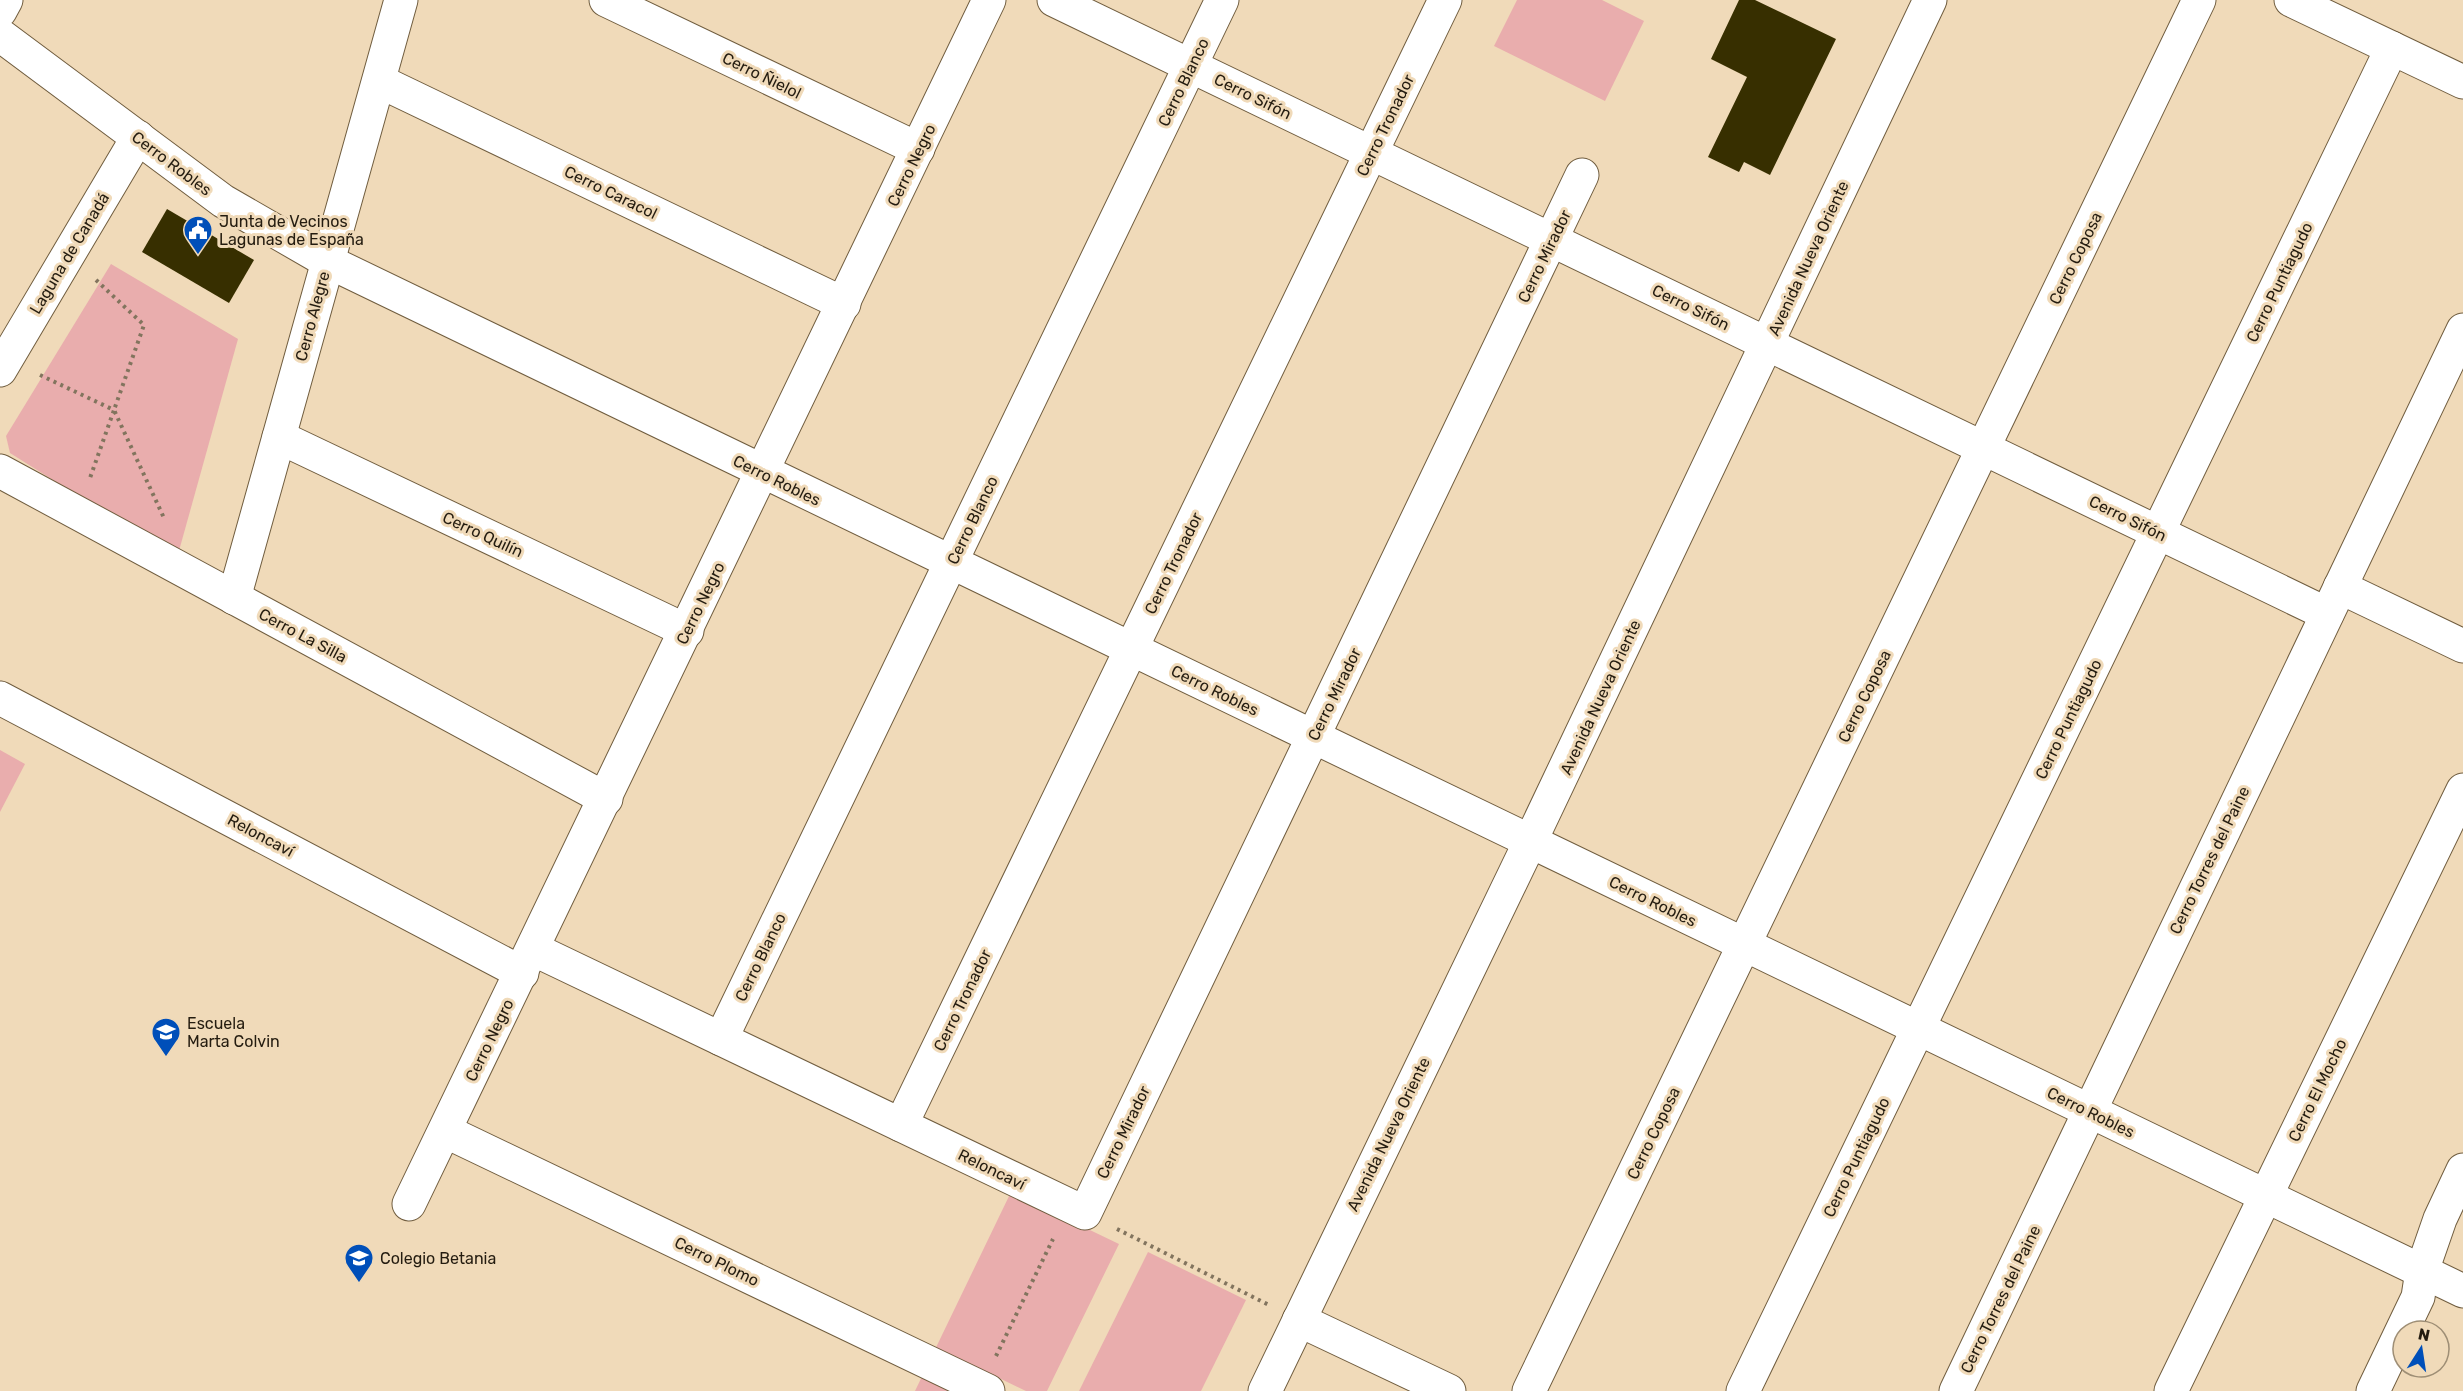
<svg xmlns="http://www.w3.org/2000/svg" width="2463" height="1391" viewBox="0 0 2463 1391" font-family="Rubik,sans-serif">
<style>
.green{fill:#e9adad}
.building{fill:#372f00}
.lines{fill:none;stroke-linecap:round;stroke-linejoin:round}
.minor-casing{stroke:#705d3f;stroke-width:35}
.path{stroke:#82745e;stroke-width:4;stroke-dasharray:3 4.5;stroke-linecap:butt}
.minor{stroke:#fff;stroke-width:33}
.labels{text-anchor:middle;stroke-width:6;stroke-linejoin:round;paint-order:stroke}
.street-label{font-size:16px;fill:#241c10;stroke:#f0dab9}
.poi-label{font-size:16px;fill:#241c10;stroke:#f0dab9;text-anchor:start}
</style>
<rect width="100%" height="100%" fill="#f0dab9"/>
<g class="green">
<polygon points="1517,0 1602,0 1644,21 1605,101 1494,46"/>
<polygon points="111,264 238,339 177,558 10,453 6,436"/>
<polygon points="0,750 25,764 0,812"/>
<polygon points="1011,1192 1119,1244 1047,1391 1026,1391 995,1376 987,1391 915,1391"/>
<polygon points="1148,1252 1246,1300 1201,1391 1079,1391"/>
</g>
<g class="building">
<polygon points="1739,0 1755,0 1836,39 1770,175 1744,162 1739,172 1708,157 1747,77 1711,59"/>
<polygon points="167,209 254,260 229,303 142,252"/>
</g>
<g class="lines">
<g class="minor-casing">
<g id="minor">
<polyline points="606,0 918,149"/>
<polyline points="1054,0 2327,614"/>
<polyline points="2291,0 2463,82"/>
<polyline points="0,11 6,0"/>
<polyline points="0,35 223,201 327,261 2463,1291"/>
<polyline points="379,81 844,304"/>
<polyline points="0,370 138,137"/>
<polyline points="279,437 687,631"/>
<polyline points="0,471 606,799"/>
<polyline points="2340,587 2463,646"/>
<polyline points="234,598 401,0"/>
<polyline points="0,698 522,973"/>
<polyline points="533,949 1085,1213 1582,175"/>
<polyline points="721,1039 1222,0"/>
<polyline points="901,1125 1445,0"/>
<polyline points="445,1131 988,1391"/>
<polyline points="409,1204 989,0"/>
<polyline points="1299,1320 1449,1391"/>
<polyline points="1265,1391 1530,842 1930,0"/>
<polyline points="1529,1391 2199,0"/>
<polyline points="1743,1391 2392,48"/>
<polyline points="1956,1391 2463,330"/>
<polyline points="2171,1391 2463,790"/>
<polyline points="2373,1391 2418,1297 2422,1271 2440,1219 2463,1170"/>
</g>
</g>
<g class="path">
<polyline points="96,280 144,325 114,410 164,518"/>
<polyline points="40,375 114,410 90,478"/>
<polyline points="1117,1229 1269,1305"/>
<polyline points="996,1356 1053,1239"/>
</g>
<use href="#minor" class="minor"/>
</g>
<defs>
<g id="civic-pin" transform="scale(1.5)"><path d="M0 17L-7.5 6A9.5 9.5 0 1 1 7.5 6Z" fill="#004fb9" stroke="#f0dab9"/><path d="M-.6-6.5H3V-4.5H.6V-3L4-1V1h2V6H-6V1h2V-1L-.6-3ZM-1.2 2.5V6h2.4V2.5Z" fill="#fff"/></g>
<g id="school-pin" transform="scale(1.5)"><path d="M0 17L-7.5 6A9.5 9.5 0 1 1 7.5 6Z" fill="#004fb9" stroke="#f0dab9"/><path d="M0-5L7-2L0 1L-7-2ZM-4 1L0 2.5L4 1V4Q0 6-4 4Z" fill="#fff"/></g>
</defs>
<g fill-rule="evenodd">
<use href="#civic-pin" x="198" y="230"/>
<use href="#school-pin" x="166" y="1032"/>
<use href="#school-pin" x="359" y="1258"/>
</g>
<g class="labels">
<g class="street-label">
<text transform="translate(762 75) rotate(26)" y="6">Cerro Ñielol</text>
<text transform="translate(1183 82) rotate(-64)" y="6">Cerro Blanco</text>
<text transform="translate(1253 96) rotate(26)" y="6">Cerro Sifón</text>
<text transform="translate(1385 125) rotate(-64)" y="6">Cerro Tronador</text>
<text transform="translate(172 163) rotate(37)" y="6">Cerro Robles</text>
<text transform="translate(911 165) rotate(-64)" y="6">Cerro Negro</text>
<text transform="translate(611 192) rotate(26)" y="6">Cerro Caracol</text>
<text transform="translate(69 253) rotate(-59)" y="6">Laguna de Canadá</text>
<text transform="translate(1544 256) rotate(-64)" y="6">Cerro Mirador</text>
<text transform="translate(1808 258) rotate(-65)" y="6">Avenida Nueva Oriente</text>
<text transform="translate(2075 258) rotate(-64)" y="6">Cerro Coposa</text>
<text transform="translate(2279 282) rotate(-64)" y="6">Cerro Puntiagudo</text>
<text transform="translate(1691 307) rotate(26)" y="6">Cerro Sifón</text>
<text transform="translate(312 316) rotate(-75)" y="6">Cerro Alegre</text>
<text transform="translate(777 480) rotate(26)" y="6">Cerro Robles</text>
<text transform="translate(2128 518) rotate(26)" y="6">Cerro Sifón</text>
<text transform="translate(972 520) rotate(-64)" y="6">Cerro Blanco</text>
<text transform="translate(483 534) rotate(25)" y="6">Cerro Quilín</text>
<text transform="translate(1173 563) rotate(-64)" y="6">Cerro Tronador</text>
<text transform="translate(700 603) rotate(-64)" y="6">Cerro Negro</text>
<text transform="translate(303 635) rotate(28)" y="6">Cerro La Silla</text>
<text transform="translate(1215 690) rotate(26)" y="6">Cerro Robles</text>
<text transform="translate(1334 694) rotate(-64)" y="6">Cerro Mirador</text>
<text transform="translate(1864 696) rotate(-64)" y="6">Cerro Coposa</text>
<text transform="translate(1600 697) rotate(-65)" y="6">Avenida Nueva Oriente</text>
<text transform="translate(2068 719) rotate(-64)" y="6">Cerro Puntiagudo</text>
<text transform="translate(261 835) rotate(28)" y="6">Reloncaví</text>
<text transform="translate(2209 860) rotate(-64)" y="6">Cerro Torres del Paine</text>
<text transform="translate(1653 901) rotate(26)" y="6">Cerro Robles</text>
<text transform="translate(760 957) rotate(-64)" y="6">Cerro Blanco</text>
<text transform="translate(962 1000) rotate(-64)" y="6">Cerro Tronador</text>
<text transform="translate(489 1040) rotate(-64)" y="6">Cerro Negro</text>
<text transform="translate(2317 1090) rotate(-64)" y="6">Cerro El Mocho</text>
<text transform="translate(2091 1112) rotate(26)" y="6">Cerro Robles</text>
<text transform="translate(1123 1132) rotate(-64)" y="6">Cerro Mirador</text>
<text transform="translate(1653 1133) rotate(-64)" y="6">Cerro Coposa</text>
<text transform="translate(1388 1134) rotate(-64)" y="6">Avenida Nueva Oriente</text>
<text transform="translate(1856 1157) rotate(-64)" y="6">Cerro Puntiagudo</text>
<text transform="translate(992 1169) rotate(26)" y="6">Reloncaví</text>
<text transform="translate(717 1261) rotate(26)" y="6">Cerro Plomo</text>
<text transform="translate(2000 1299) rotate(-64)" y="6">Cerro Torres del Paine</text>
</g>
<g class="poi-label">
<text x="219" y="227">Junta de Vecinos<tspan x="219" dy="18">Lagunas de España</tspan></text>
<text x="187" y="1029">Escuela<tspan x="187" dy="18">Marta Colvin</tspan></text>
<text x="380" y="1264">Colegio Betania</text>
</g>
</g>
<g transform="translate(2421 1349) rotate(12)"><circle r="28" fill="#f0dab9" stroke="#9e8e75" stroke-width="1.5"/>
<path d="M0-4.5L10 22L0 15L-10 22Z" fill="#004fb9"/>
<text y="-9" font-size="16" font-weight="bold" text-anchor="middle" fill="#241c10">N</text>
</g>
</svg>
